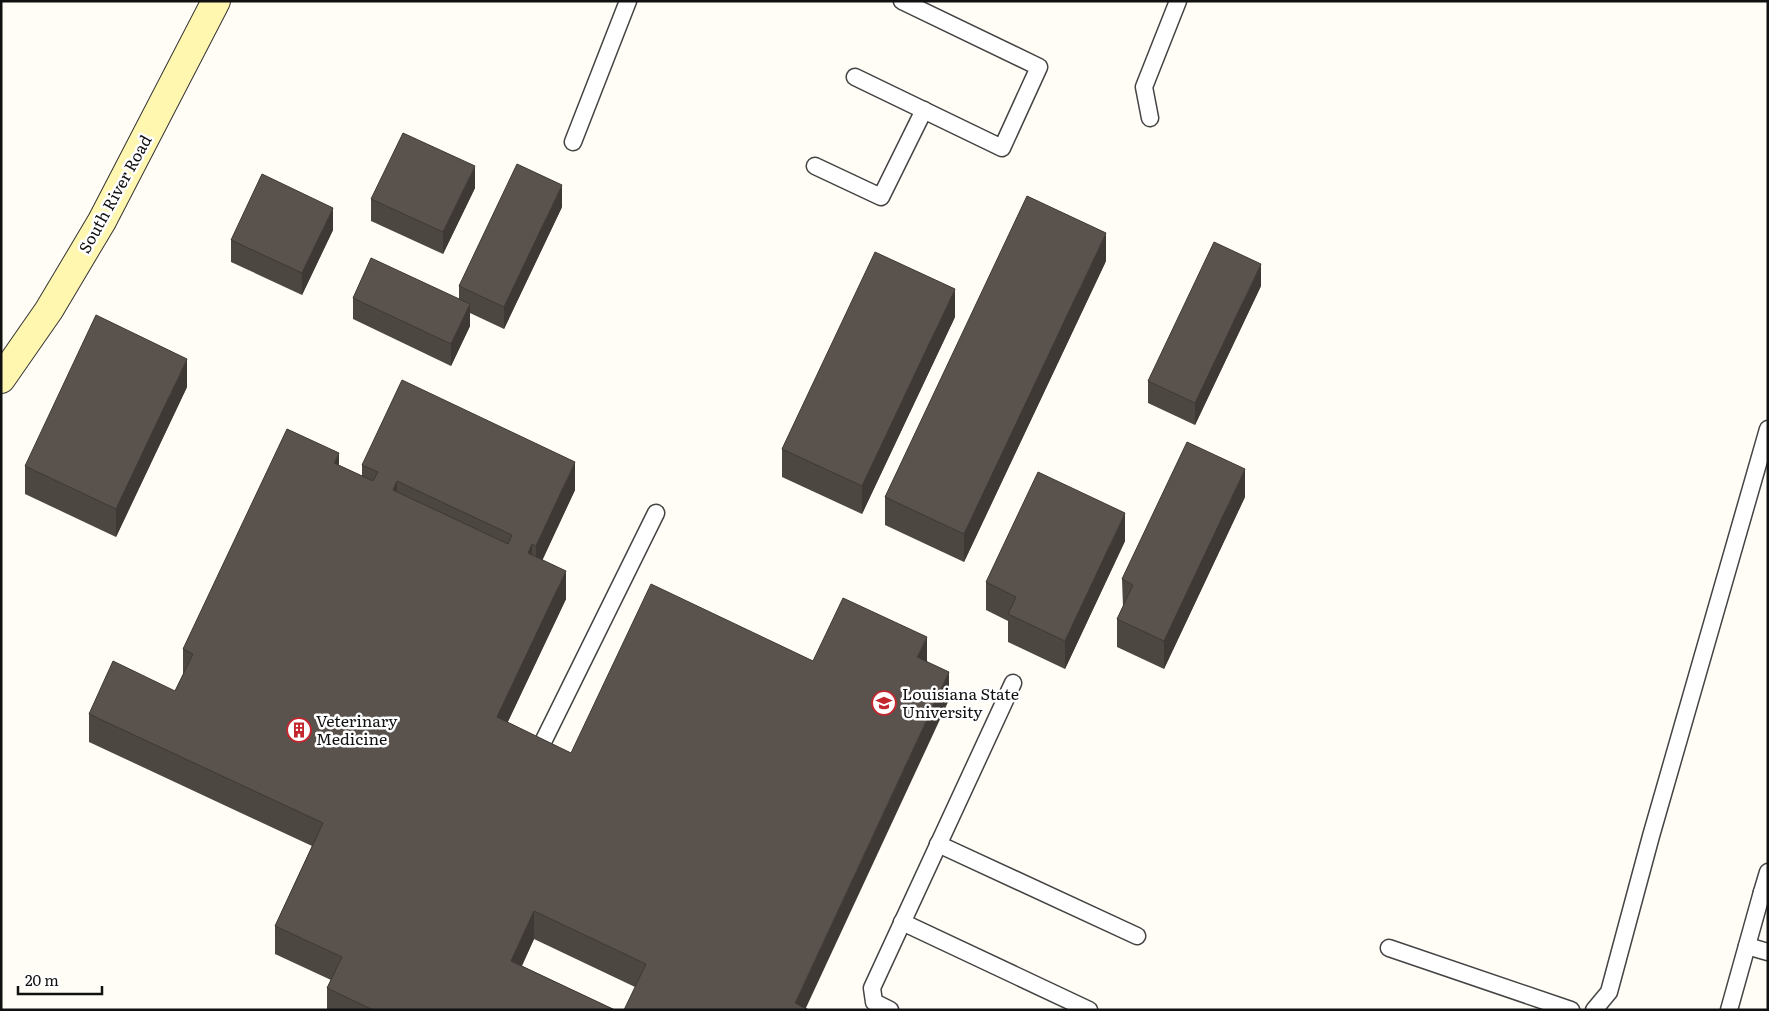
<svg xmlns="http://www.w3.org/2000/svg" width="1769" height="1011" viewBox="0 0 1769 1011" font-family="Literata,serif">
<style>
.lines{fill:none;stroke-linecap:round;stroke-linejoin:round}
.service-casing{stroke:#444;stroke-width:19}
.secondary-casing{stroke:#333;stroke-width:30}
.service{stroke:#fff;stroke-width:16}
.secondary{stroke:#fff6b0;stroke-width:28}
.wall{fill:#4d4742}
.shaded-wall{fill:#3f3936}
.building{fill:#5a524d;stroke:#3f3936;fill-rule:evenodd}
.labels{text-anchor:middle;stroke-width:5;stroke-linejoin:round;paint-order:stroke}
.street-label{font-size:16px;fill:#111;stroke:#fff}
.poi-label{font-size:16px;fill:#111;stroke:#fff;text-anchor:start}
</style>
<rect width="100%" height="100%" fill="#fffdf5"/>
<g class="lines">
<g class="service-casing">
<g id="service">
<polyline points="855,77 1002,148 1039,67 902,1"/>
<polyline points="1150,118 1144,87 1178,1"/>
<polyline points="573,142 628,1"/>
<polyline points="815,166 881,197 924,110"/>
<polyline points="540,748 656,513"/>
<polyline points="938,844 1137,936"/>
<polyline points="1762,892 1768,872"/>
<polyline points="902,922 1089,1010"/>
<polyline points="1747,946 1768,952"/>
<polyline points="1389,948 1571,1010"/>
<polyline points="890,1010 874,1002 872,988 1013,683"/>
<polyline points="1594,1010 1609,992 1651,836 1768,429"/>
<polyline points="1729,1010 1762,892 1768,893"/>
</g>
</g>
<g class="secondary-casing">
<polyline id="secondary" points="1,379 49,310 102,221 216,1"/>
</g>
<use href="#service" class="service"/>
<use href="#secondary" class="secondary"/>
</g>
<g class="wall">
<polygon points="475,188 443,254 371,221 371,199"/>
<polygon points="562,207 504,329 470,313 470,326 451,366 353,319 353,298 459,299 459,286"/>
<polygon points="333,230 302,295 231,262 231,240"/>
<polygon points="1106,261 964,562 885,525 885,497"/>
<polygon points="1261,286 1195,425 1148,403 1148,381"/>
<polygon points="955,317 862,514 782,477 782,449"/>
<polygon points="187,387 116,537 25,494 25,466"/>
<polygon points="339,465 362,476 362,465 575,490 542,560 566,599 507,723 571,753 813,661 927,661 949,700 635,987 534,939 522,966 615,1010 327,1010 327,988 331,980 275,954 275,926 312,846 89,742 89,714 175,691 183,675 183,649"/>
<polygon points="1245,497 1164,669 1117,647 1117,619 1123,607 1122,579"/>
<polygon points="1125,541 1065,669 1008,642 1008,621 986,610 986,582"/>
</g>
<g class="shaded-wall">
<polygon points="475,166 475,188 443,254 443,232"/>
<polygon points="562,185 562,207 504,329 504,307"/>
<polygon points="333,208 333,230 302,295 302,273"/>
<polygon points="1106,233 1106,261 964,562 964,534"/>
<polygon points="1261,264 1261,286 1195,425 1195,403"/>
<polygon points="955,289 955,317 862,514 862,486"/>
<polygon points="470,304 470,326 451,366 451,344"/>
<polygon points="187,359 187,387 116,537 116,509"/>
<polygon points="339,453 339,481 334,463"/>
<polygon points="575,462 575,490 536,574 536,546"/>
<polygon points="1245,469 1245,497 1164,669 1164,641"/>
<polygon points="397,481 397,509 393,490"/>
<polygon points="1125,513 1125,541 1065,669 1065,641"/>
<polygon points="532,544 532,572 528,553"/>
<polygon points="566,571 566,599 497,745 497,717"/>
<polygon points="927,637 927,665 917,657"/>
<polygon points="949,672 949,700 805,1010 795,1003"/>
<polygon points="534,911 534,939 511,989 511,961"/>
</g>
<g class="building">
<polygon points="403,133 475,166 443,232 371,199"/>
<polygon points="517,164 562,185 504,307 459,286"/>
<polygon points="262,174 333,208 302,273 231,240"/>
<polygon points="1027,196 1106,233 964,534 885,497"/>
<polygon points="1214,242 1261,264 1195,403 1148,381"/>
<polygon points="875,252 955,289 862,486 782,449"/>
<polygon points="371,258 470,304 451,344 353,298"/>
<polygon points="96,315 187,359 116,509 25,466"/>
<path d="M402 380 575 462 536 546 532 544 528 553 566 571 497 717 571 753 651 584 813 661 843 598 927 637 917 657 949 672 795 1003 809 1010H624L646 964 534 911 511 961 615 1010H373L327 988 342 957 275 926 323 823 89 714 113 661 175 691 193 654 183 649 287 429 339 453 334 463 373 481 378 472 362 465ZM397 481 512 535 508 544 393 490Z"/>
<polygon points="1187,442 1245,469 1164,641 1117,619 1133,585 1122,579"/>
<polygon points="1038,472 1125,513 1065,641 1008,614 1016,597 986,582"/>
</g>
<defs>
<g id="university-ring" transform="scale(1.25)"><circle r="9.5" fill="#fff" stroke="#c4262e" stroke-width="1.5"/><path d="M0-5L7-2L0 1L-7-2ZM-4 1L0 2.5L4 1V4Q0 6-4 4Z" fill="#c4262e"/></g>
<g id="building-ring" transform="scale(1.25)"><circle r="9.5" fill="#fff" stroke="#c4262e" stroke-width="1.5"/><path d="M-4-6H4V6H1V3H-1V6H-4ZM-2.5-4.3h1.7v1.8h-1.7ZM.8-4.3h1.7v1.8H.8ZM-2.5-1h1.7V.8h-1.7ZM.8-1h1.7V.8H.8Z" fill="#c4262e"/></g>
</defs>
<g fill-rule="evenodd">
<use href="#university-ring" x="884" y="703"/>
<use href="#building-ring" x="299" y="730"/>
</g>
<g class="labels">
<g class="street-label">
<text transform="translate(115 194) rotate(-61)" y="6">South River Road</text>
</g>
<g class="poi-label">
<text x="902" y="700">Louisiana State<tspan x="902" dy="18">University</tspan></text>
<text x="316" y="727">Veterinary<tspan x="316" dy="18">Medicine</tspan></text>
</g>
</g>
<rect width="1769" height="1011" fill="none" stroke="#111111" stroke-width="5"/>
<path d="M18 986v8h84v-8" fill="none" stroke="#111111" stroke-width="2.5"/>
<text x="25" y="986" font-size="15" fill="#111111" stroke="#ffffff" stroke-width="4" paint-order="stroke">20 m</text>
</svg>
